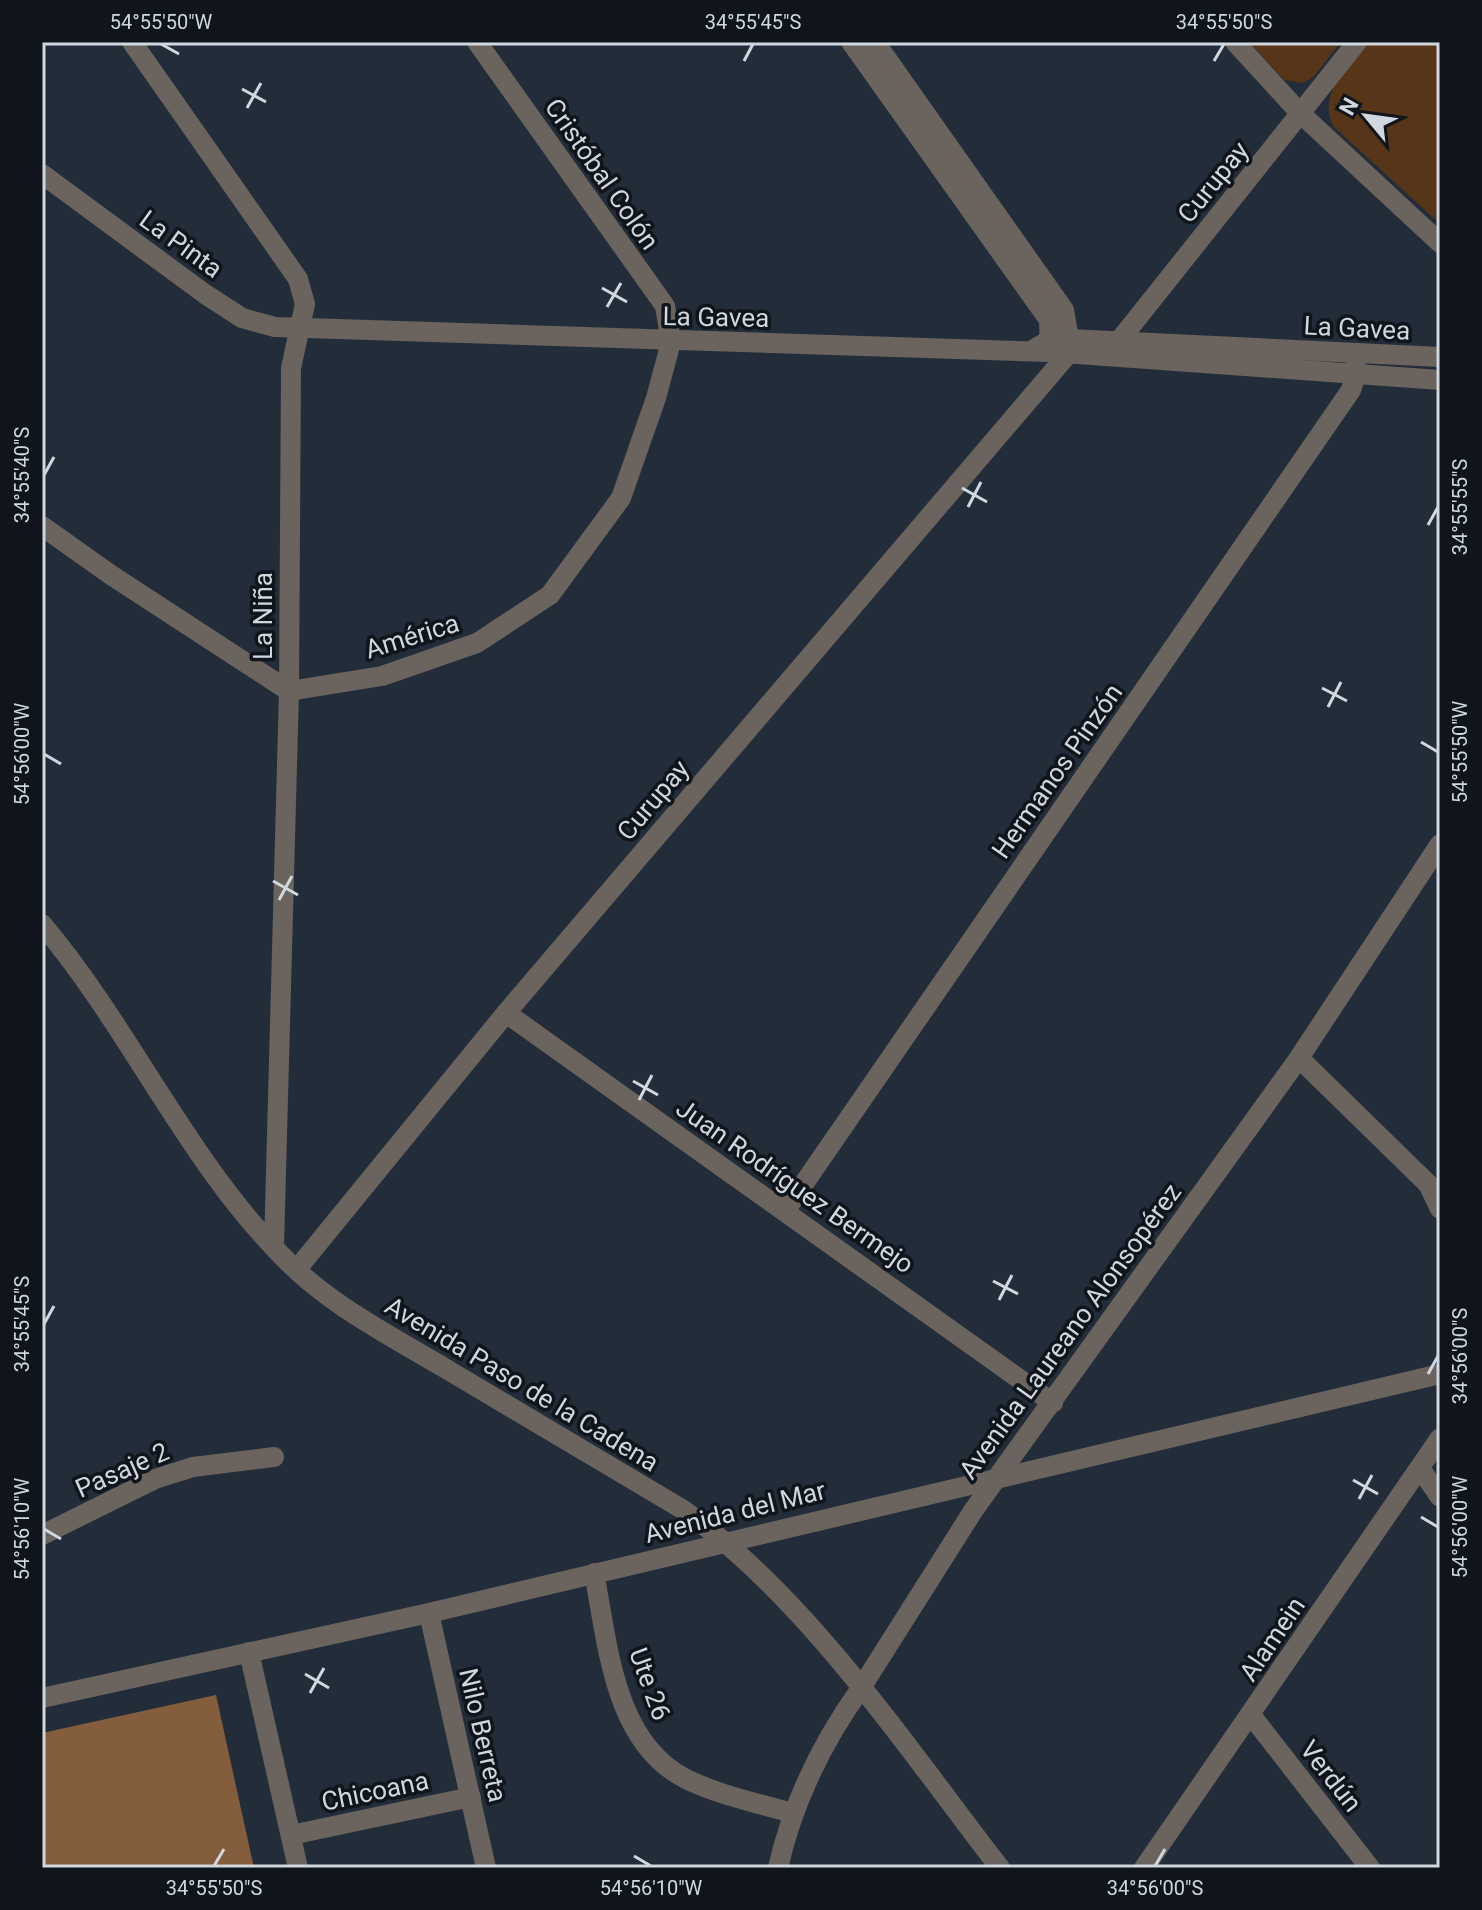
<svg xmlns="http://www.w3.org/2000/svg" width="1482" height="1910" viewBox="0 0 1482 1910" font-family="Roboto,sans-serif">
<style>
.green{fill:#563518}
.forest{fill:#845d3d}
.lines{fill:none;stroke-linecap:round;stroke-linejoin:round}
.minor{stroke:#6a635e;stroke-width:20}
.tertiary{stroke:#6a635e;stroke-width:20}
.ticks{fill:none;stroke:#d0d7df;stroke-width:3}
.labels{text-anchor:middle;stroke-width:7;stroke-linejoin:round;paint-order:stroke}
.street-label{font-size:26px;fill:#d0d7df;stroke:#10151b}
.neatline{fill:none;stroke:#d0d7df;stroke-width:3}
.ticks-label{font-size:20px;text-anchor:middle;fill:#d0d7df}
</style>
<rect width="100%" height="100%" fill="#222d39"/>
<g class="green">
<polygon points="1249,42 1341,42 1313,77 1303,83 1284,80"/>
<path d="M1369 42H1440V224L1333 126C1317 92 1349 67 1369 42Z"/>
</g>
<polygon class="forest" points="216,1695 254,1868 42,1868 42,1733"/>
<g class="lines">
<g class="minor">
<polyline points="132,42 298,279 305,304 291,368 289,691 274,1246"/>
<polyline points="1235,42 1300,113 1440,243"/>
<polyline points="42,174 205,294 242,318 275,327 1047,352"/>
<polyline points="1118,353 1119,341 1357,42"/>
<polyline points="42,526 111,575 289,691 382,676 477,643 550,595 621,498 656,398 671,342 665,306 477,42"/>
<polyline points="506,1013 1053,1403"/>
<polyline points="1299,1058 1428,1184 1440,1209"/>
<polyline points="785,1211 1351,390 1356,375 1355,355"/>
<polyline points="297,1269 506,1013 1068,354 1069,339 1051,339 1034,349"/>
<polyline points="1420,1468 1440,1497"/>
<polyline points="42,1535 155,1479 193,1467 274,1457"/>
<path d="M594 1573C608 1643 613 1742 686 1779 719 1795 757 1803 792 1813"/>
<polyline points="429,1613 486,1868"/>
<polyline points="249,1652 298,1868"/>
<polyline points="1251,1715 1370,1868"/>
<polyline points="291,1835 471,1797"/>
<path d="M778 1868C793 1801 821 1744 861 1688"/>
<polyline points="1144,1868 1440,1438"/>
</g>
<g class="tertiary">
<polyline points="851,42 1049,320 1050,352 1440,380"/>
<polyline points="875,42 1064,310 1069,339 1440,357"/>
<path d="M42 924C130 1028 186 1159 283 1257 329 1305 391 1336 448 1370 526 1416 604 1463 682 1509 806 1596 907 1748 1000 1868"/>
<polyline points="861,1688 973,1511 1299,1058 1440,844"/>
<polyline points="42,1698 429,1613 1440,1374"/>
</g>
</g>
<path class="ticks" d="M161 44 179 54M744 61 753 44M1214 61 1224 44M242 89 266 102M247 108 261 83M602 288 627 302M607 307 621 283M44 475 54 457M962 488 987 502M968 507 981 482M1428 525 1438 507M1322 688 1347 701M1328 707 1341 682M1421 742 1438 752M44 754 61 764M273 881 298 895M279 900 292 876M633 1081 658 1095M639 1100 652 1075M993 1281 1018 1294M999 1300 1012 1275M44 1324 54 1306M1428 1374 1438 1356M1353 1480 1378 1494M1359 1499 1372 1475M1421 1517 1438 1527M44 1529 61 1539M305 1674 329 1688M310 1693 324 1668M634 1856 651 1866M214 1866 224 1849M1155 1866 1165 1849"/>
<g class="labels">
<g class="street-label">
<text transform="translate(602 174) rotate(55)" y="9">Cristóbal Colón</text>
<text transform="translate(1213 182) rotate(-51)" y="9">Curupay</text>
<text transform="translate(181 244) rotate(36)" y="9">La Pinta</text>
<text transform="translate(716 317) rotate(1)" y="9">La Gavea</text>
<text transform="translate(1357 328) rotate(3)" y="9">La Gavea</text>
<text transform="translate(263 616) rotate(-90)" y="9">La Niña</text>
<text transform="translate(412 636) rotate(-17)" y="9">América</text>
<text transform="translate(1057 771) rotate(-55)" y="9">Hermanos Pinzón</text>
<text transform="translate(653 800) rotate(-50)" y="9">Curupay</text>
<text transform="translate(795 1186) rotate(35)" y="9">Juan Rodríguez Bermejo</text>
<text transform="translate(1070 1331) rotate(-54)" y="9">Avenida Laureano Alonsopérez</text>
<text transform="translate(522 1384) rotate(31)" y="9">Avenida Paso de la Cadena</text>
<text transform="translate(122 1470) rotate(-24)" y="9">Pasaje 2</text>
<text transform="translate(735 1512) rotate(-14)" y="9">Avenida del Mar</text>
<text transform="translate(1272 1639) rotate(-56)" y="9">Alamein</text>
<text transform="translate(650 1684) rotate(70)" y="9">Ute 26</text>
<text transform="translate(483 1735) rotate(77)" y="9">Nilo Berreta</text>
<text transform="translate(1331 1776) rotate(52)" y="9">Verdún</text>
<text transform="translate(375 1791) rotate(-12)" y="9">Chicoana</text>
</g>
</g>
<rect width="1482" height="1910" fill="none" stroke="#10151b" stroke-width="88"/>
<g transform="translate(1366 116) rotate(299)" stroke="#10151b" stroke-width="6" paint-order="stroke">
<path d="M0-6L14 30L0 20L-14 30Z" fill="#d0d7df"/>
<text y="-12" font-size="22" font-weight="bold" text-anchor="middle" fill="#d0d7df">N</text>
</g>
<rect x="44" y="44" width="1394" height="1822" class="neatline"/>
<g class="ticks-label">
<text x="161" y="29">54°55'50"W</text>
<text x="753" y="29">34°55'45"S</text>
<text x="1224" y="29">34°55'50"S</text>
<text transform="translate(22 475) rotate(-90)" y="7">34°55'40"S</text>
<text transform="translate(1460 507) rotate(-90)" y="7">34°55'55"S</text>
<text transform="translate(1460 752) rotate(-90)" y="7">54°55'50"W</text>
<text transform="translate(22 754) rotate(-90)" y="7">54°56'00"W</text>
<text transform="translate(22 1324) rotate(-90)" y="7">34°55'45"S</text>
<text transform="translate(1460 1356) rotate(-90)" y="7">34°56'00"S</text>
<text transform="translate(1460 1527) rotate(-90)" y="7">54°56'00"W</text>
<text transform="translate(22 1529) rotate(-90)" y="7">54°56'10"W</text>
<text x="214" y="1895">34°55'50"S</text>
<text x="651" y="1895">54°56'10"W</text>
<text x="1155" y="1895">34°56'00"S</text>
</g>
</svg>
